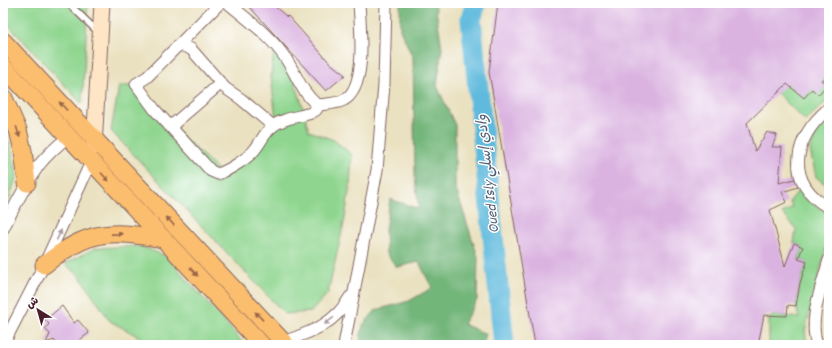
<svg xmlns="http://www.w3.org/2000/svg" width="832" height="348" viewBox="0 0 832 348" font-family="Dekko,'Playpen Sans Arabic',sans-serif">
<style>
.green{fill:#8fd58f;stroke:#6c7a5d}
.forest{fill:#73b67a;stroke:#5e6a52}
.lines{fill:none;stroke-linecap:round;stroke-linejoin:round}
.river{stroke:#5fbadd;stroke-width:21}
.building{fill:#dab3e0}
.lane-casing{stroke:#82635f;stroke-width:8}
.street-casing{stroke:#82635f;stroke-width:13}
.secondary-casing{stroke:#82635f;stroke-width:17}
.primary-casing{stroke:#82635f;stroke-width:19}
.lane{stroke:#fff;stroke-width:5.5}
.street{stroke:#fff;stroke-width:11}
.secondary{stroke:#fde5c5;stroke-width:15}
.primary{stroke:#fbbd6e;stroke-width:17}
.oneway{fill:#9a6649}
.oneway2{fill:#ae9aa0}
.labels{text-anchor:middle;stroke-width:3;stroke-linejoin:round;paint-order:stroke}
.water-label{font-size:15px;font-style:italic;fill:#525d72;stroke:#fff}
</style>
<rect width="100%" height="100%" fill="#fff"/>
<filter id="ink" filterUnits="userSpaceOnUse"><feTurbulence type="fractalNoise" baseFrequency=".025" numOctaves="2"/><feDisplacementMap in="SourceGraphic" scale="8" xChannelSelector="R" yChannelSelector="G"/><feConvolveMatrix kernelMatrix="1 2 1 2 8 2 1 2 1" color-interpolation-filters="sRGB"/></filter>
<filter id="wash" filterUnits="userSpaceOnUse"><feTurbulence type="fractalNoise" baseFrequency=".012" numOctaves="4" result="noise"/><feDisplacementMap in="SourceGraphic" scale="16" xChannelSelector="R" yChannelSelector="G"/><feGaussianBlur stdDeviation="0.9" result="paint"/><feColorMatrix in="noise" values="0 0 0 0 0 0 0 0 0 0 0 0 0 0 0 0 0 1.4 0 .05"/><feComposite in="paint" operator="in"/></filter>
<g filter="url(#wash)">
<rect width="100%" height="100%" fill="#eae1c0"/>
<g class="green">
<polygon points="3,3 88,3 82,104 3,19"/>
<polygon points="829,42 829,99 805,121 777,93"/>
<polygon points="274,51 290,66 301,101 309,131 334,140 352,155 350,186 345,218 328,293 311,312 285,314 111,131 119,86 132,86 194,147 223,175 256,154 276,119 271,76"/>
<polygon points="829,115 829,187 816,177 810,150 819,124"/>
<polygon points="3,132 10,143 17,175 3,218"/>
<polygon points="796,172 809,201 828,214 829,236 805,331 807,345 769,345 769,319 775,315 799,318 796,306 800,283 807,262 798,259 803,247 794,243 796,229 782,213 792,208 790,201 798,191 790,179"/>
<polygon points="140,246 166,256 245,345 145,345 143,339 110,321 79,275 65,264 95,248"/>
</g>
<polygon class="forest" points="400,3 435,3 442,48 437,86 455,125 455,186 478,257 477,300 463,324 486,334 483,345 359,345 363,325 376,310 409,301 432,288 419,262 397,267 386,254 385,230 390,199 419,209 415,178 413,58 400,29"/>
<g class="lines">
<polyline class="river" points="476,3 471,19 504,345"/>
</g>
<g id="blocks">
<g class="building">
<polygon points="246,3 271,3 287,17 288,16 330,63 345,75 326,91"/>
<polygon points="498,3 829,3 829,76 821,80 827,85 818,95 812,89 804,98 787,84 747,123 755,151 767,132 777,135 772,147 782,147 779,183 795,179 798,187 782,192 787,202 770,210 785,266 794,243 803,247 798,259 807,262 800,283 796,306 788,305 787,316 764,315 758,345 535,345 489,72"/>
<polygon points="62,306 74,323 78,320 89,333 73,345 57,345 54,340 46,343 50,334 45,329 49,324 45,320"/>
</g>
</g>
</g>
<g filter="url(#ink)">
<use href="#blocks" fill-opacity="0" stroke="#82635f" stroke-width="1"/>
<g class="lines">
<g class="lane-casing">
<polyline id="lane" points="68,3 98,32"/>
</g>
<g class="street-casing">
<g id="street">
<path d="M220 3 147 77 136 84 155 110 211 171 218 174C229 170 249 158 256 148 262 140 265 132 273 126 283 118 299 117 311 113L316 110 318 107 317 105"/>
<path d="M228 3C248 20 272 37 286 59 298 77 300 90 317 105 326 104 336 104 344 100 368 87 360 26 359 3"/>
<polyline points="180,45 191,49 225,88 241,99 273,126"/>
<path d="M829 108C794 138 783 181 829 208"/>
<polyline points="170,127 220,84"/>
<path d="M3 229C14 207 25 185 39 165 48 154 58 145 68 137"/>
<path d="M283 342C311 332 334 325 350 297"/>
<polyline points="3,345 44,265 91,162"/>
<polyline points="344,345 377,170 384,84 386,3"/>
<path d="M817 345C808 319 822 286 829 260"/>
</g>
</g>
<g class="secondary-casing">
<polyline id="secondary" points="94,147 102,3"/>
</g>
<g class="primary-casing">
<g id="primary">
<polyline points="3,41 286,345"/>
<polyline points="3,66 262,345"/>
<polyline points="3,96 18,130 23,151 27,183"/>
<path d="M44 265C89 229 110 230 164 239"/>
</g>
</g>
<use href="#lane" class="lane"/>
<use href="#street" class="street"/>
<use href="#secondary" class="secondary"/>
<use href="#primary" class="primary"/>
</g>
<defs><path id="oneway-solid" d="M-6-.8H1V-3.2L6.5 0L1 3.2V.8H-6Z"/></defs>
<g class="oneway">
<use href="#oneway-solid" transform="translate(63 106) rotate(-133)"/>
<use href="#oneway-solid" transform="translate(18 132) rotate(73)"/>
<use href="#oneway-solid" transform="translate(105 177) rotate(47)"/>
<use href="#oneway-solid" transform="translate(170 221) rotate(-133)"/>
<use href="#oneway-solid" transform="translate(117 234) rotate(-1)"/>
<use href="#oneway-solid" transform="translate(194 272) rotate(47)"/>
<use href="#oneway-solid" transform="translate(259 316) rotate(-133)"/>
</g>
<g class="oneway2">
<use href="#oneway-solid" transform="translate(59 235) rotate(-65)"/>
<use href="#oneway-solid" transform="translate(329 321) rotate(144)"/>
</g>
</g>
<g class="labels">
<g class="water-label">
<text transform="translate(487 174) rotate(-96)" y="5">Oued Isly وادي إسلي</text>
</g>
</g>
<rect width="832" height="348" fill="none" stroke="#fff" stroke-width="16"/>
<g transform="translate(38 310) rotate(323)" stroke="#ffffff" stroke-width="3" paint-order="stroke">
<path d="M0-3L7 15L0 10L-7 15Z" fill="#4a1f2b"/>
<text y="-6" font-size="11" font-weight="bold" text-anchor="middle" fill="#4a1f2b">ش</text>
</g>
</svg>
